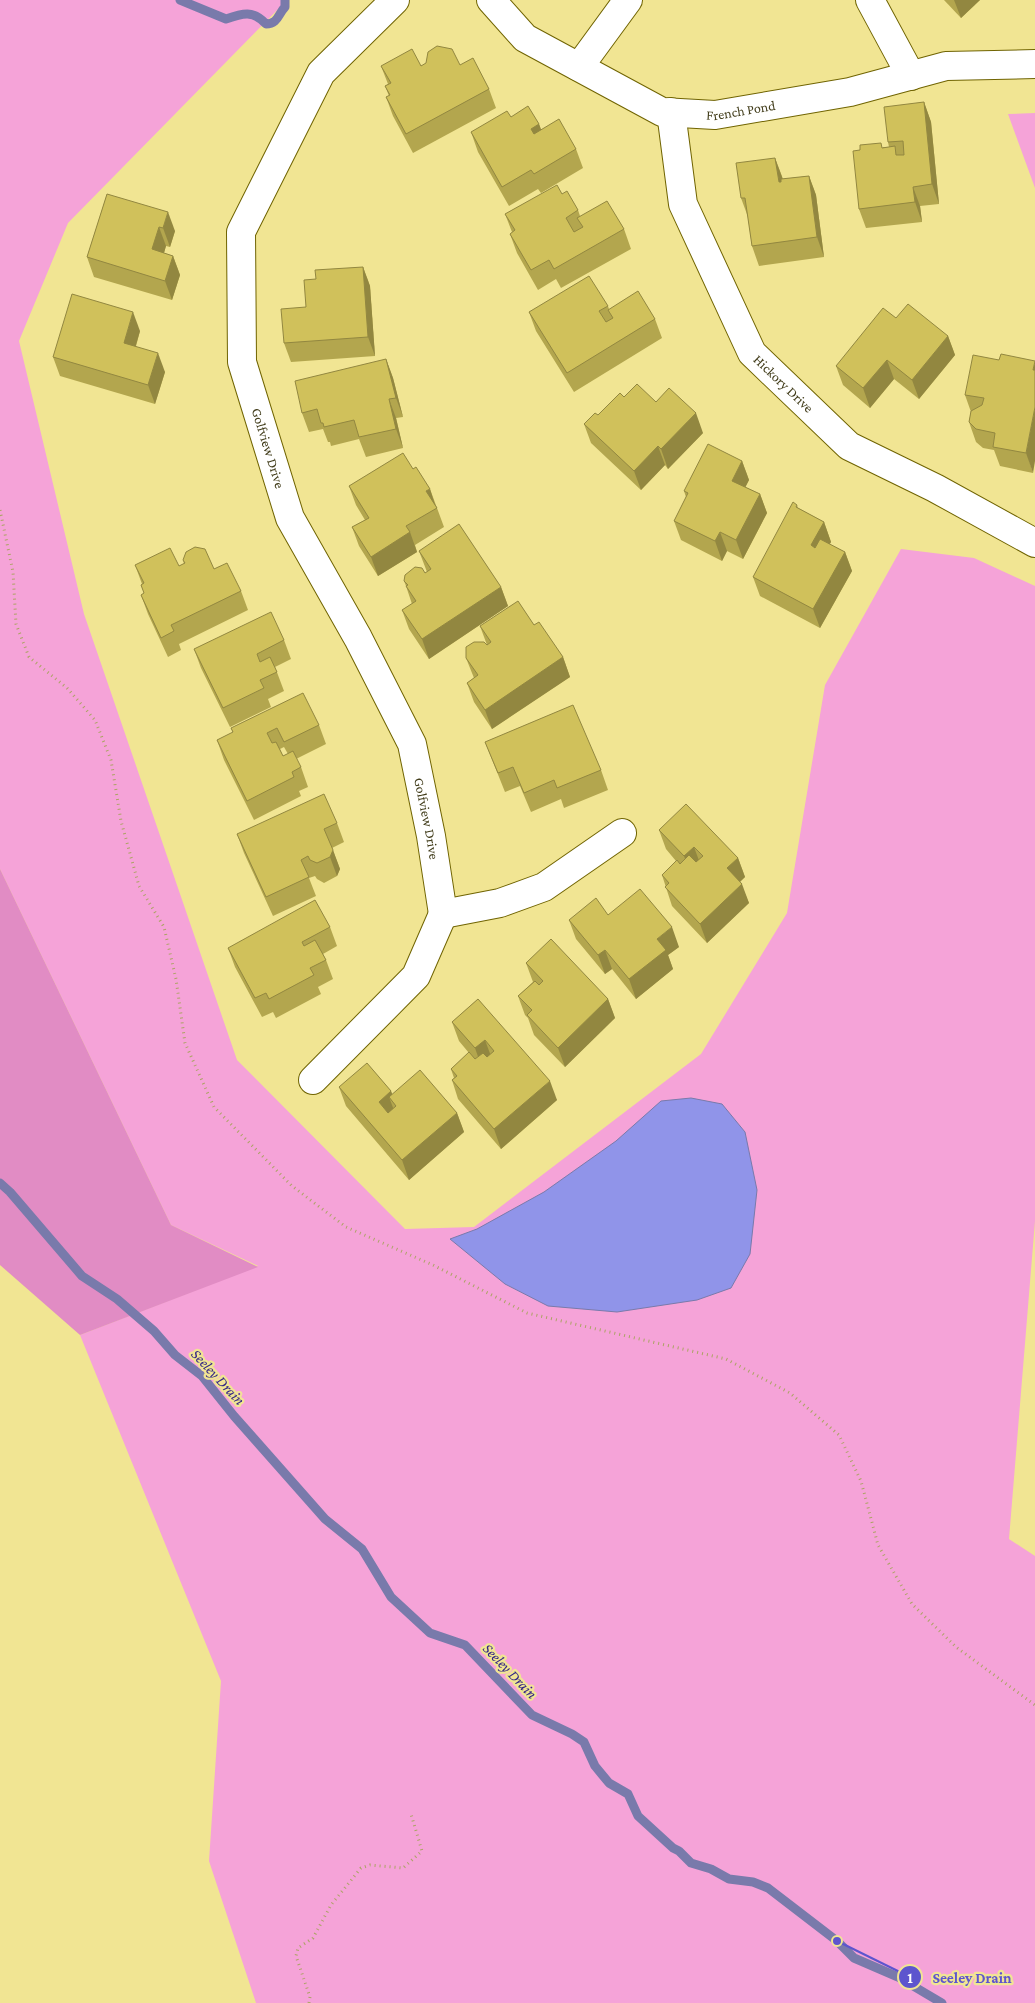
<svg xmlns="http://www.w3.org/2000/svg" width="1035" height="2003" viewBox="0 0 1035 2003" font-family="'Crimson Pro',serif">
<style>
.green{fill:#f5a3d8}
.forest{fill:#e18cc4}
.water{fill:#9094e9;stroke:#797aab}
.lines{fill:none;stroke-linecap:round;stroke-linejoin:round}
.stream{stroke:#797aab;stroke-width:9}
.minor-casing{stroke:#706402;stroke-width:30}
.path{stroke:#aca364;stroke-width:3;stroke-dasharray:1 4;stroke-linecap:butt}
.minor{stroke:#fff;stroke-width:28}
.wall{fill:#b3a64e;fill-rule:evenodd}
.shaded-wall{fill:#928740}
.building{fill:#d0c15b;stroke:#928740}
.labels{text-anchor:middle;stroke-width:4.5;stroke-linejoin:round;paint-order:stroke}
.street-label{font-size:14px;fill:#423d1b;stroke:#f1e593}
.water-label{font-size:15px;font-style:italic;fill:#312486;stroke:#f1e593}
.leader{fill:none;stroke:#5d55ce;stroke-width:2}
.callout-dot{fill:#5d55ce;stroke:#f1e593;stroke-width:2}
.mark-label{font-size:15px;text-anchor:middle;font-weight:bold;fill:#fff}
.callout-label{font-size:15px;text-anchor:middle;font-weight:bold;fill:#5d55ce;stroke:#f1e593;stroke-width:4.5;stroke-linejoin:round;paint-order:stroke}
</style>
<rect width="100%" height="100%" fill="#f1e593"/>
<g class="green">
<polygon points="0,0 287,0 68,223 19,341 84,614 237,1060 405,1229 474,1227 701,1054 787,913 825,685 901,549 974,558 1035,586 1035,1221 1009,1539 1035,1556 1035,2003 256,2003 209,1861 221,1681 80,1335 258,1266 171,1225 0,869"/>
<polygon points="1035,113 1035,188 1008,114"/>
</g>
<polygon class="forest" points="0,869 171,1225 258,1267 80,1335 0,1265"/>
<polygon class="water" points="691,1098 722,1104 745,1132 757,1190 750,1254 731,1288 697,1300 617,1312 548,1306 505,1284 450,1239 477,1229 544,1192 616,1141 661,1101"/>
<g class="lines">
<g class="stream">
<path d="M180 0 226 19C243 13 253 10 266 24 278 24 278 14 285 7V0"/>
<polyline points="0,1183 10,1192 82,1276 117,1299 154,1331 175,1355 202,1376 234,1416 325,1519 362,1549 391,1597 430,1633 465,1645 532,1715 572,1734 584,1742 595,1766 609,1783 628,1794 638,1816 673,1848 679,1851 691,1863 711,1869 729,1879 753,1882 768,1888 837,1941 854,1958 898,1977 942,2003"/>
</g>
<g class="minor-casing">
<g id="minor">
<path id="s1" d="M395 0 321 73 241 232 242 362 290 518 358 638 412 744 431 836 443 914"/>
<path id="s2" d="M491 0 525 38 662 112 715 115 850 92 946 66 1035 64"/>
<polyline points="870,0 911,76"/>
<polyline points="579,67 628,0"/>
<path id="s3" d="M671 112 683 204 752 353 849 446 935 488 1035 543"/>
<polyline points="443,914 500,903 544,887 622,833"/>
<polyline points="313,1080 416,976 443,914"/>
</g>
</g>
<g class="path">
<polyline points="0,510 13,572 16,624 29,657 67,688 95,720 111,760 121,821 139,886 164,927 176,979 185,1043 214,1107 292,1186 346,1227 433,1265 527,1313 726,1359 790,1393 839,1435 861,1481 878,1545 912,1604 956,1647 1035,1705"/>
<polyline points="309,2003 310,1997 296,1956 298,1948 313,1938 331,1905 361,1868 370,1865 403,1868 422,1851 411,1814"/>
</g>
<use href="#minor" class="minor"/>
</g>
<g class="wall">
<polygon points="944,0 980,0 961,18"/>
<polygon points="460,65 489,89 496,108 413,153 393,116 386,97 389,96 385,86 388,84 381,66"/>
<polygon points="924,102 931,122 939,204 920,206 922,222 866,228 859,209 883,147 889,147 888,142"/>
<polygon points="511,117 539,124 541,130 576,149 583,168 541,193 538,189 509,206 478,152 471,132"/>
<polygon points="775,158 783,179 809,176 816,195 824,257 759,266 752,246 748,217 741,198"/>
<polygon points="107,194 175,231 170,247 166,246 164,253 173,256 180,275 172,300 94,277 87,257"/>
<polygon points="562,194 578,210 580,216 624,229 631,249 561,288 556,279 538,290 517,253 510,234 512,232 505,214"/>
<polygon points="363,267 370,286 375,356 291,362 284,343 306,307"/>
<polygon points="608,306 609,309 655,319 662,338 574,392 536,331 529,312"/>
<polygon points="896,318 948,336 955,355 919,399 894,379 870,408 843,385 836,366"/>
<polygon points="140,331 136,346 165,372 155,404 60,376 53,357"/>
<polygon points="386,359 393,378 403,417 396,418 403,448 366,457 359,439 331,446 330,442 328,442 323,429 309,432 302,413"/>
<polygon points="999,360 1033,473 1000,466 994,450 983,448 976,442 969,422 971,412 965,395"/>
<polygon points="624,397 656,402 703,433 668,469 665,465 641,490 591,443 584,424"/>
<polygon points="742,461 749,480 745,487 760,494 767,513 743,559 727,551 722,561 681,540 674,521 686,497 684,491"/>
<polygon points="413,469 430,489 444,527 415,545 417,552 378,576 359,546 352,527 365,520 356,505 349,486"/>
<polygon points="797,505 798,508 824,522 831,542 829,544 845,552 852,571 820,628 760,596 753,577"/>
<polygon points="419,551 501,587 508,606 429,659 409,629 402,610 412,604 406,586 404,581 427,572"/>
<polygon points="183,560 214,569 241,591 248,610 179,644 181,650 168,657 148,614 141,595 144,593 141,585 142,584 135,565 179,566 184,564"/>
<polygon points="534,625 563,657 570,677 492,729 474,702 467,683 474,678 466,658 487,645 480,626"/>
<polygon points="284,640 291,659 275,667 284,691 268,699 271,707 230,727 201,668 194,649"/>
<path d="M319 725 326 744 296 759 301 767 308 787 299 791 301 796 254 820 224 760 217 740 233 733 231 728ZM284 747 288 754 283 756 280 749Z"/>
<polygon points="485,742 601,770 608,790 564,808 561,799 531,812 520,786 505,792"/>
<polygon points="337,823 344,842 332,848 340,869 337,876 324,883 317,879 315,876 309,878 316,896 273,916 244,853 237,834"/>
<polygon points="659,830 738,858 745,877 740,882 749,903 707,943 672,906 662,875 676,861 666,849"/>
<polygon points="608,915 679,947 668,955 673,969 636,999 612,969 605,974 576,939 569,920"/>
<polygon points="330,927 337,946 323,954 326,960 333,979 318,987 321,994 276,1018 273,1012 262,1017 235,967 228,948"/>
<polygon points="526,963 608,999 615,1018 565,1067 534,1035 528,1018 525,1015 518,996 533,982"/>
<polygon points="478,999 557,1100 501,1149 458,1099 452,1080 454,1078 451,1069 469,1053 459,1041 452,1022"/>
<polygon points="339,1087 391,1091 392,1094 457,1113 464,1132 409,1180 346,1106"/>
</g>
<g class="shaded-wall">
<polygon points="954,0 980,0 961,18"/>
<polygon points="924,102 931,122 939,204 932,184"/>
<polygon points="539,124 546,143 538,148 531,129"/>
<polygon points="775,158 782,177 786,202 779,182"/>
<polygon points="809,176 816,195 824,257 817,237"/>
<polygon points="913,187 920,206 922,222 915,202"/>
<polygon points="168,212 175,231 170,247 163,228"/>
<polygon points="159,227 166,246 159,269 152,249"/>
<polygon points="173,256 180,275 172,300 165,281"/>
<polygon points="363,267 370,286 375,356 368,337"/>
<polygon points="133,312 140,331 131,362 124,343"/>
<polygon points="948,336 955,355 919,399 912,380"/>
<polygon points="158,353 165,372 155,404 148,385"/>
<polygon points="386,359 393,378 403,417 396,398"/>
<polygon points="887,360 894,379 870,408 863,388"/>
<polygon points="1035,361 1035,376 1033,370"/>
<polygon points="389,399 396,418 403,448 396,429"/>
<polygon points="1035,407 1035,461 1033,473 1026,453"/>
<polygon points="696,413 703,433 668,469 661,449"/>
<polygon points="658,446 665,465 641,490 634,471"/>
<polygon points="742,461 749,480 739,500 732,481"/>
<polygon points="430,489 436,508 426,491"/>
<polygon points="760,494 767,513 743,559 736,540"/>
<polygon points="824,522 831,542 818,564 811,545"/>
<polygon points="410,532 417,552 378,576 371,557"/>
<polygon points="720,532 727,551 722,561 715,541"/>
<polygon points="845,552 852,571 820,628 813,609"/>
<polygon points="501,587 508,606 429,659 422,639"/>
<polygon points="563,657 570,677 492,729 485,710"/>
<polygon points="694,847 701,866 691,876 684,856"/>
<polygon points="333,850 340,869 337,876 330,857"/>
<polygon points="738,858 745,877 734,887 727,868"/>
<polygon points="742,884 749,903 707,943 700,924"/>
<polygon points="672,927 679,947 668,955 673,969 636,999 629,979 657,939"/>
<polygon points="605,950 612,969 605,974 598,955"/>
<polygon points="608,999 615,1018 565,1067 558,1048"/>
<polygon points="485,1040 492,1059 482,1068 475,1048"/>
<polygon points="550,1081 557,1100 501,1149 494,1129"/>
<polygon points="391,1091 398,1110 396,1106 389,1097 395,1113 386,1121 379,1102"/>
<polygon points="457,1113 464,1132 409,1180 402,1160"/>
</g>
<g class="building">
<polygon points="437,46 452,49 460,65 473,58 489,89 406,134 386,97 390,95 385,86 391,83 381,66 412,49 421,66 426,63 428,52"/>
<polygon points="924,102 932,184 913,187 915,202 859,209 853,151 860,150 860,145 881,143 882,148 895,146 896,155 904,155 903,141 888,142 884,107"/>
<polygon points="528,106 539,124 531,129 534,134 559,119 576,149 534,174 531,170 502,187 471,132 507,111 511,117"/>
<polygon points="775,158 779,182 781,182 781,179 809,176 817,237 752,246 745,198 741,198 736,163"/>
<polygon points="557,185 562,194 567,191 578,210 566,218 574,232 583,227 577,218 607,201 624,229 554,269 549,260 531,270 510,234 515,230 505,214"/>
<polygon points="107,194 168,212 163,228 159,227 152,249 173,256 165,281 87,257"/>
<polygon points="363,267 368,337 284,343 281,309 306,307 304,280 316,279 315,270"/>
<polygon points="589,276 608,306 599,311 606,322 613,318 608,310 638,291 655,319 567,373 529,312"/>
<polygon points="72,294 133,312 124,343 158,353 148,385 53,357"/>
<polygon points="908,304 948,336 912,380 887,360 863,388 836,366 883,308 896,318"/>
<polygon points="1001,354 1035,361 1033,370 1035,370 1035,407 1026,453 993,447 995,433 976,429 969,422 971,411 982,405 984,398 965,395 973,355 999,360"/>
<polygon points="386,359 396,398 389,399 396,429 359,437 354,420 324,427 323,423 321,423 317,409 302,413 295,381"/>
<polygon points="637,384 656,402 669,388 696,413 661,449 658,446 634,471 584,424 595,413 598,415 620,393 624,397"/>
<polygon points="708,444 742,461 732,481 760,494 736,540 720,532 715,541 674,521 688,493 684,491"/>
<polygon points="403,453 413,469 416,467 430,489 426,491 437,508 406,526 410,532 371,557 352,527 369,518 349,486"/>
<polygon points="793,502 797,505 796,507 824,522 811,545 815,548 820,539 845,552 813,609 753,577"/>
<polygon points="459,524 501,587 422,639 402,610 416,601 406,586 408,585 404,581 405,575 415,567 422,568 425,573 431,569 419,551"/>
<polygon points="195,547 205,549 214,569 227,563 241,591 171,625 174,631 161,638 141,595 144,593 141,585 144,583 135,565 170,548 179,566 185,563 183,560 186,552"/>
<polygon points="518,601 534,625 539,622 563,657 485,710 467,683 478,675 466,658 466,647 474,642 484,642 487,645 491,642 480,626"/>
<polygon points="271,612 284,640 257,654 260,662 270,657 277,672 260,680 264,688 223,708 194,649"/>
<polygon points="303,693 319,725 284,742 277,728 267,733 272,743 276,742 283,756 293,751 301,767 292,772 294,777 247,801 217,740 233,732 231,728"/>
<polygon points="573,705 601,770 557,788 554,780 524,793 513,767 498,773 485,742"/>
<polygon points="324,794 337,823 324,829 333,850 330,857 317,863 310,860 308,856 301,860 309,877 266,897 237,834"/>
<polygon points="686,804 738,858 727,868 742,884 700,924 665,887 669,883 662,875 677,860 680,864 689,855 696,862 703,856 694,847 684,856 659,830"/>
<polygon points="640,889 672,927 657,939 666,950 629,979 605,950 598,955 569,920 596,898 608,915"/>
<polygon points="315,900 330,927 302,942 304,946 315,940 326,960 310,968 314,975 269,999 266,993 255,998 228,948"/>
<polygon points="551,939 608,999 558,1048 527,1015 532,1010 518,996 535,981 539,985 543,981 526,963"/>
<polygon points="478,999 550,1081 494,1129 452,1080 457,1076 451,1069 469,1052 475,1059 483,1053 487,1057 494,1051 485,1040 475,1048 452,1022"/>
<polygon points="367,1063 391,1091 379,1102 388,1113 396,1106 389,1097 420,1070 457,1113 402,1160 339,1087"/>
</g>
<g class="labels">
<g class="street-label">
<text dy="5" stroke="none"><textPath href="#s2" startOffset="286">French Pond</textPath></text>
<text dy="5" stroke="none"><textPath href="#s3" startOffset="301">Hickory Drive</textPath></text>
<text dy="5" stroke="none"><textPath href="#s1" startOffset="502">Golfview Drive</textPath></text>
<text dy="5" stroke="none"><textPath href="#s1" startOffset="908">Golfview Drive</textPath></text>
</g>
<g class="water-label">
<text transform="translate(218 1377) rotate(47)" y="5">Seeley Drain</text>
<text transform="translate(510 1671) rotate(46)" y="5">Seeley Drain</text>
</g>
</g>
<path class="leader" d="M837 1941L910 1977"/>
<g class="callout-dot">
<circle cx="837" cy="1941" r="5"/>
<circle cx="910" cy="1977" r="12"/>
</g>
<g class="mark-label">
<text x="910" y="1983">1</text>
</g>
<g class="callout-label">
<text x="972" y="1983">Seeley Drain</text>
</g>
</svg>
